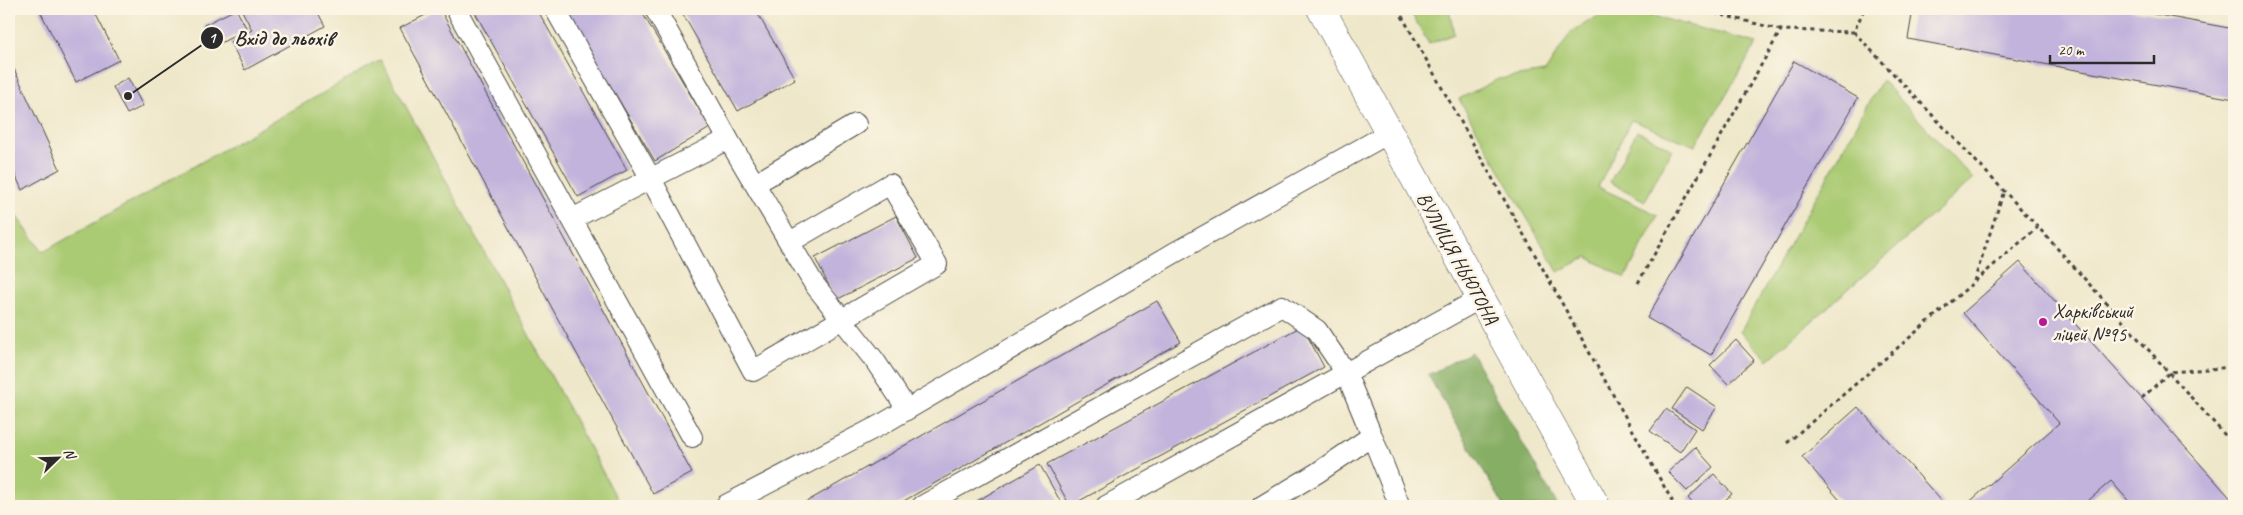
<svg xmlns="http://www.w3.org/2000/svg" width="2243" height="515" viewBox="0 0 2243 515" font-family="Caveat,sans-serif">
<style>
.green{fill:#aaca73;stroke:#6a7a4f}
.forest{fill:#87ae65;stroke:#596c48}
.building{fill:#c1b3dc}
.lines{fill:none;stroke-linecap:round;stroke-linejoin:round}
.lane-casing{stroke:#484743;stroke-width:22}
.secondary-casing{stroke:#484743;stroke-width:29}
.path{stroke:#484743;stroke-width:3;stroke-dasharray:4 4;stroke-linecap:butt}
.lane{stroke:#fff;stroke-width:20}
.secondary{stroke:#fff;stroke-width:28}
.poi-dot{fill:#b5179e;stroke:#fcf5e5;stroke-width:2}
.labels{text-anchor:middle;stroke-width:5;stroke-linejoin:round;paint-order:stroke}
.street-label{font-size:20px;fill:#2b2b2b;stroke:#fcf5e5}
.poi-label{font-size:20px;fill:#2b2b2b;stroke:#fcf5e5;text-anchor:start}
.leader{fill:none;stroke:#2b2b2b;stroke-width:2}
.callout-dot{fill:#2b2b2b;stroke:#fcf5e5;stroke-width:2}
.mark-label{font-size:15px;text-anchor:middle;font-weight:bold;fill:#fff}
.callout-label{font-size:21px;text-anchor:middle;font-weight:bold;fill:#2b2b2b;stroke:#fcf5e5;stroke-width:5;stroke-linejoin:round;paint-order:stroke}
</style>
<rect width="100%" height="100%" fill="#fcf5e5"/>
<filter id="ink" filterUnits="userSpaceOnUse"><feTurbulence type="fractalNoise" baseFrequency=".02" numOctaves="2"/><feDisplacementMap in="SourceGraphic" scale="10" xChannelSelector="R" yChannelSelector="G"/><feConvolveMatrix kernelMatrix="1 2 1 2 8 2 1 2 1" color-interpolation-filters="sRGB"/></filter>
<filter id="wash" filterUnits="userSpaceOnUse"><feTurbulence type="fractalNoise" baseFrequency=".0096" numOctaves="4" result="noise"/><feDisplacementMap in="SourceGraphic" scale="20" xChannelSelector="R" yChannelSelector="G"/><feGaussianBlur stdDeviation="1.12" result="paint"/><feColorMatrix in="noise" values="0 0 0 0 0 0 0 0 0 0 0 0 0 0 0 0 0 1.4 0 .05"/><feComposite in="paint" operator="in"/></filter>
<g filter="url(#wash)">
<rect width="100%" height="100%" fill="#eee7c9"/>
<g class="green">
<polygon points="1409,9 1449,9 1454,34 1429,44"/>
<polygon points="1610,9 1626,9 1757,43 1695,146 1631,120 1598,187 1658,215 1625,278 1587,257 1558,272 1459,99 1498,79 1545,72 1571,32"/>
<polygon points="381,60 621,506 9,506 9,206 43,252"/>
<polygon points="1882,80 1973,179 1768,360 1740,332"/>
<polygon points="1637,131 1672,149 1645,201 1610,182"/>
</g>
<polygon class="forest" points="1471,352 1558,506 1504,506 1428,375"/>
<g id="blocks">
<g class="building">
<polygon points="39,9 93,9 119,60 76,82"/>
<polygon points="236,9 247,29 215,46 204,25"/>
<polygon points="241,9 316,9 325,26 245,70 230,42 252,30"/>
<polygon points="437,9 440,9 692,473 653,494 400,28"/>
<polygon points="473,9 537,9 627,170 578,197"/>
<polygon points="565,9 640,9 710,128 655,161"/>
<polygon points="680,9 755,9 795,79 738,111"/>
<polygon points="1913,9 2127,9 2234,29 2234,99 1908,39"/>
<polygon points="9,58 60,169 22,190 9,161"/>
<polygon points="1794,61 1858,98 1711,355 1647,318"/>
<polygon points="128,78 143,106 127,114 113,87"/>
<polygon points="896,216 918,258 836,300 815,258"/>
<polygon points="2020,262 2234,502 2234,506 2133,506 2111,481 2082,506 1965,506 2059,423 1963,313"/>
<polygon points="1157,301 1181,342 895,506 799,506"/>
<polygon points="1302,326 1324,367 1070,506 1047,464"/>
<polygon points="1736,340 1754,360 1728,384 1710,365"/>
<polygon points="1687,387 1717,407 1702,429 1672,409"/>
<polygon points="1858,407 1946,506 1845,506 1802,457"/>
<polygon points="1666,409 1695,429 1680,452 1650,431"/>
<polygon points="1695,447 1713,467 1687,491 1668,472"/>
<polygon points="1040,465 1063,506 968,506"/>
<polygon points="1714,474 1732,494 1718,506 1695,506 1688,498"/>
</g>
</g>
</g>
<g filter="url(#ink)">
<use href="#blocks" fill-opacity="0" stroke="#484743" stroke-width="1"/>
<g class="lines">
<g class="lane-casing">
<g id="lane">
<polyline points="456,9 692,437"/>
<polyline points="555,9 650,177 753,371 937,264 890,184 790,242"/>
<polyline points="655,9 728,139 814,284 875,361 907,409"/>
<polyline points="755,184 856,124"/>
<polyline points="572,219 728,139"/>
<polyline points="1372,436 1399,504 1398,506"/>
<polyline points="726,505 884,423 1174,253 1389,133"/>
<polyline points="922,506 1282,306 1317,330 1346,373 1372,436 1317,473 1262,506"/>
<polyline points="1106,506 1481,298"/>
</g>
</g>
<g class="secondary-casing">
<polyline id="secondary" points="1321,9 1596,506"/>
</g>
<g class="path">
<polyline points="1398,9 1675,506"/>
<polyline points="1699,9 1781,30"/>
<polyline points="1854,32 2038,227 2234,445"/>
<polyline points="1974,281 2004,191"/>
<polyline points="1638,283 1781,30 1854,32 1864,9"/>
<polyline points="2142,398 2170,372 2234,367"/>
<polyline points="1787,443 2038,227"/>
</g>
<use href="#lane" class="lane"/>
<use href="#secondary" class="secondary"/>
</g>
</g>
<circle class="poi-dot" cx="2043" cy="322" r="5"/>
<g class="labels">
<g class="street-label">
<text transform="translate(1458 258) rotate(61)" y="7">ВУЛИЦЯ НЬЮТОНА</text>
</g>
<g class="poi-label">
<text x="2053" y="318">Харківський<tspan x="2053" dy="23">ліцей №95</tspan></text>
</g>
</g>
<path class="leader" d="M128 96L212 38"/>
<g class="callout-dot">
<circle cx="128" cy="96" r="5"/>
<circle cx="212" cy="38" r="12"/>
</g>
<g class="mark-label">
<text x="212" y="43">1</text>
</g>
<g class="callout-label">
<text x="284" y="45">Вхід до льохів</text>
</g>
<rect width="2243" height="515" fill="none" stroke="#fcf5e5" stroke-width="30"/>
<g transform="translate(58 458) rotate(67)" stroke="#fcf5e5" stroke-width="4" paint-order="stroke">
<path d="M0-4L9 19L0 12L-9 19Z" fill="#2b2b2b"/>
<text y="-8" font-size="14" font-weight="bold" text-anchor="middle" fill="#2b2b2b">N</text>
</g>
<path d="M2050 55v8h104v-8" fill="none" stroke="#2b2b2b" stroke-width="2.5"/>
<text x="2058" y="55" font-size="15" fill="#2b2b2b" stroke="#fcf5e5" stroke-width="4" paint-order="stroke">20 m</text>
</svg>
